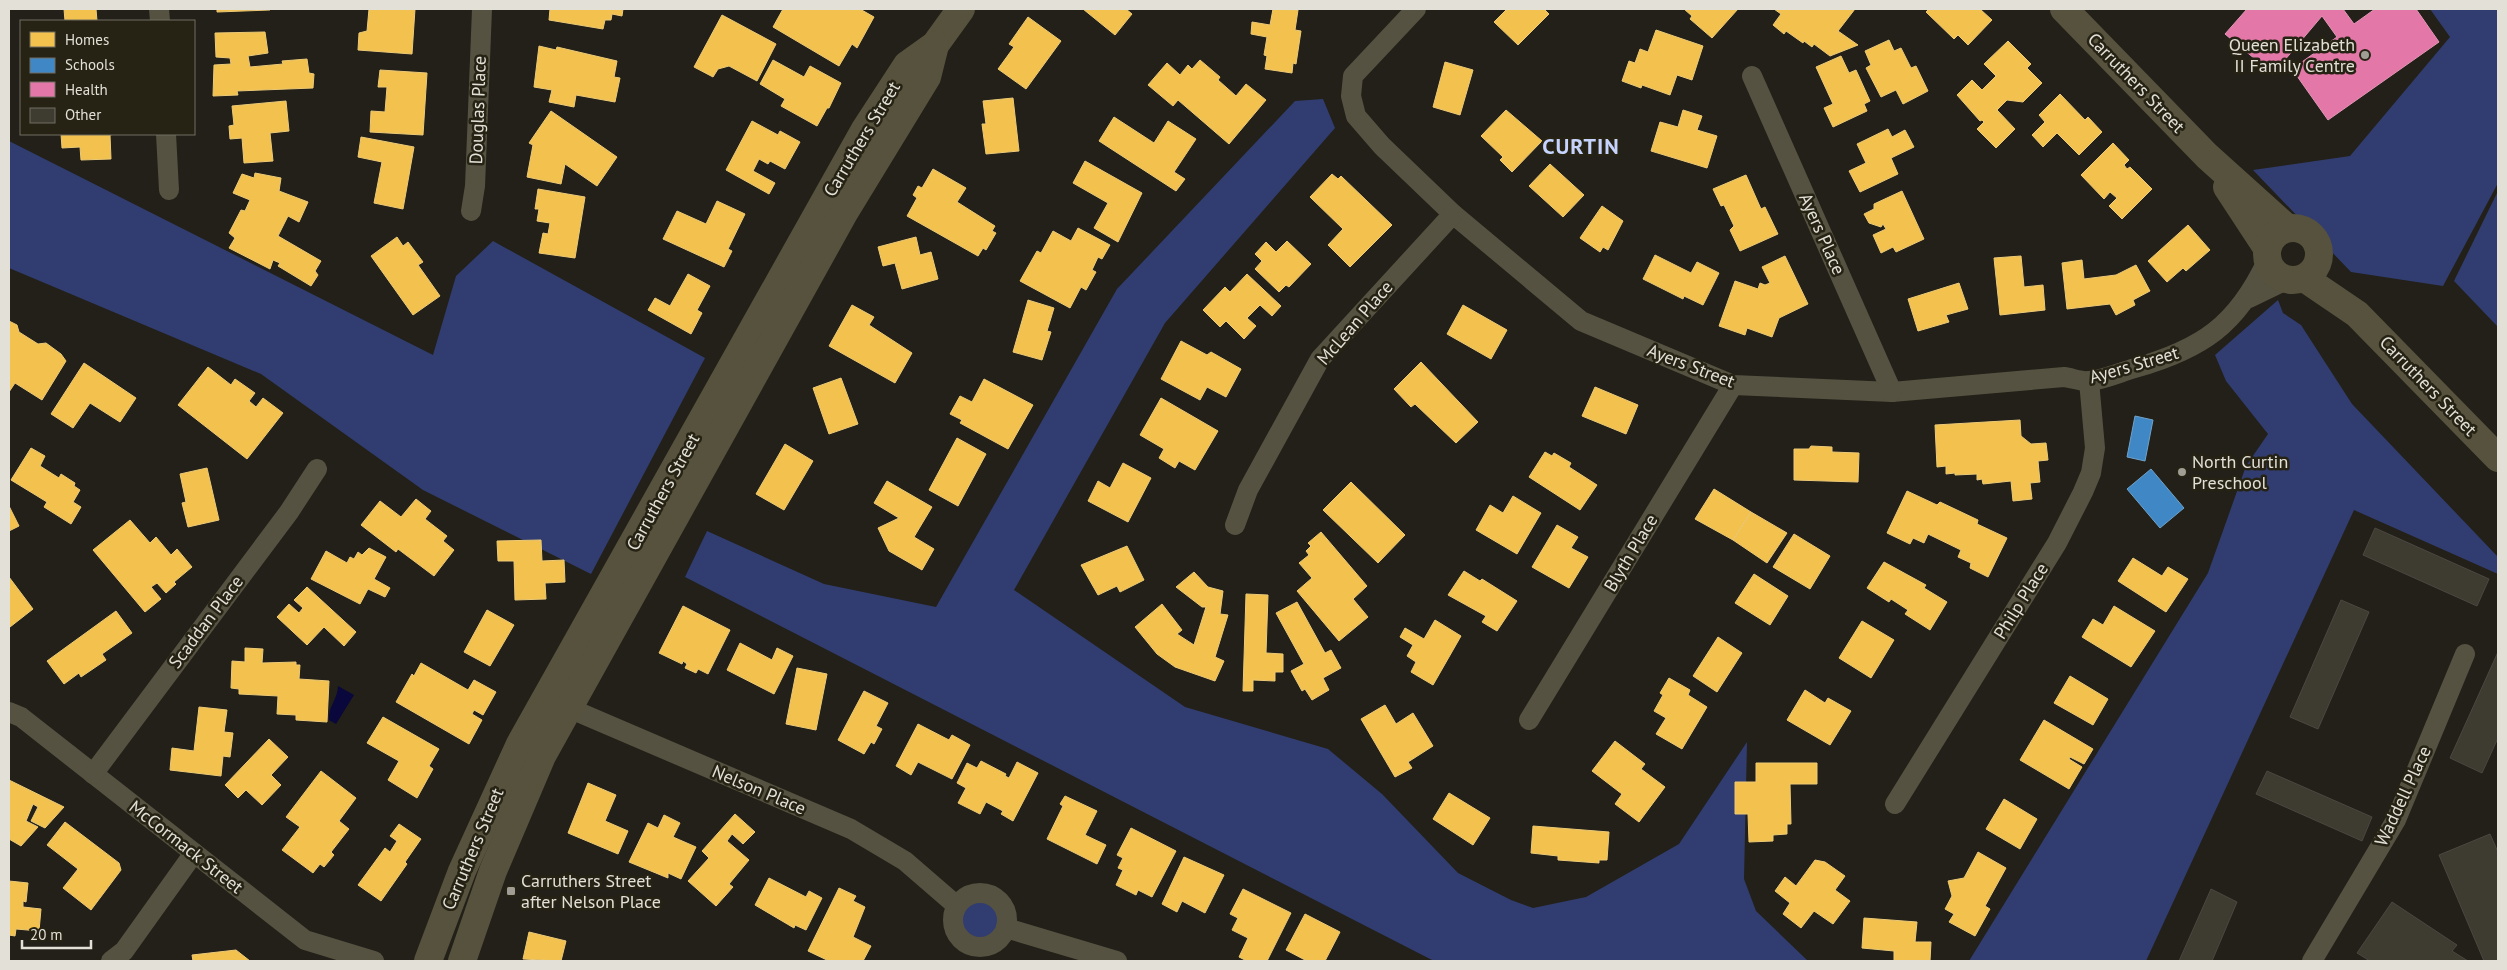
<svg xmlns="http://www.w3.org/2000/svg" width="2507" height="970" viewBox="0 0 2507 970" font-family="'PT Sans',sans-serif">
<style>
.green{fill:#313d70}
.water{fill:#09073b}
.homes{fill:#f2c14e;stroke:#edca77}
.schools{fill:#3f88c5;stroke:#70a2ca}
.health{fill:#e377a8;stroke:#e396b6}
.building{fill:#3e3b30;stroke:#4a4841}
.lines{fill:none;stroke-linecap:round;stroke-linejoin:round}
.street{stroke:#555241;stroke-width:20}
.secondary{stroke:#57523d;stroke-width:28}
.poi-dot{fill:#9f9d94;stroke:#262314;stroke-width:2}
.labels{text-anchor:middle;stroke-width:5;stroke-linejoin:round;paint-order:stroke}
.poi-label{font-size:18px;fill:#e2e0d7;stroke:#262314;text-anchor:start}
.street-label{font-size:18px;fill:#e2e0d7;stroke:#262314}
.district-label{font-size:22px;font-weight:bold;letter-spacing:1px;fill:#c5d3fd;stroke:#262314}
</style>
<rect width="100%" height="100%" fill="#222018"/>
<g class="green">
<polygon points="2430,9 2498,9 2498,183 2443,286 2351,272 2253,170 2350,156 2450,37"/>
<polygon points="1323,99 1335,128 1165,323 1014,590 1185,707 1328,749 1382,794 1458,873 1511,900 1533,908 1586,897 1679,844 1747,742 1744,879 1756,911 1808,961 1434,961 685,577 707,531 824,584 936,607 1117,289 1295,101"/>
<polygon points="9,141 433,355 456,276 493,241 705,358 591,574 423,490 261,374 9,268"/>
<polygon points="2498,191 2498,327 2454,281"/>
<polygon points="2278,300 2283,313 2301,325 2352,404 2498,557 2498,574 2354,510 2146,961 1969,961 2208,573 2246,466 2268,434 2226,381 2215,355"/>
<circle cx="979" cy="920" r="20"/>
</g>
<path class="water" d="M338 686 354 695 336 724 329 720C328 706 338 699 338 686Z"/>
<g class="homes">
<polygon points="64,9 96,9 97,21 65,21"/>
<polygon points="217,9 270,9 270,10 217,12"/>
<polygon points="369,9 415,9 412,54 358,50 359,33 367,31"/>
<polygon points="550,9 623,9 622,16 612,14 611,20 605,20 603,29 549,20"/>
<polygon points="783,9 860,9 874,17 857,48 852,44 839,66 773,27"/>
<polygon points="1083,9 1126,9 1132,14 1115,35"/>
<polygon points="1273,9 1298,10 1295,30 1301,31 1296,64 1293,63 1292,73 1265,69 1267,56 1264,55 1267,37 1251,34 1252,22 1270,25"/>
<polygon points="1507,9 1544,9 1549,14 1518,45 1494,22"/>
<polygon points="1684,9 1738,9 1712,38 1690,19 1692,16"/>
<polygon points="1774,9 1855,9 1838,31 1858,45 1830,56 1814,44 1812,47 1804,41 1803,43 1786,31 1784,34 1773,25 1781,14"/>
<polygon points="1929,9 1980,9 1992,20 1968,45 1958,35 1954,39 1926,12"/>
<polygon points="722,15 776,44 757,81 729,66 718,69 713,77 694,67"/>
<polygon points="1028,17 1061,41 1026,89 998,69 1014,47 1009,44"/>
<polygon points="1656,30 1703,46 1692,80 1677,75 1670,95 1642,85 1641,88 1622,81 1629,61 1635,63 1640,49 1648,52"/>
<polygon points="265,32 268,53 248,56 250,67 283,64 282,61 307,59 309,73 314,74 313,88 237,91 238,95 213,96 214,65 231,64 230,58 216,57 215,33"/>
<polygon points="1889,40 1894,51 1901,48 1911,68 1916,66 1928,91 1903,104 1896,90 1881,97 1866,68 1871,65 1865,51"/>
<polygon points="2008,41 2031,64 2027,68 2042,83 2023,102 2007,100 1997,110 2015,129 1996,148 1977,129 1984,122 1982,120 1980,121 1957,95 1972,80 1982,90 1996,76 1984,64"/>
<polygon points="539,46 556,50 557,47 617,61 614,77 620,78 615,102 576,95 574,107 549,102 552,90 534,87"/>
<polygon points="1841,56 1849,73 1856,70 1870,101 1864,104 1867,111 1833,127 1824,108 1833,104 1816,67"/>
<polygon points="773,60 804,77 810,66 841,83 829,108 827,108 817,126 781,106 785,99 760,84"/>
<polygon points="1200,60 1220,77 1218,80 1236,96 1246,84 1266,100 1229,144 1178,100 1173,106 1148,85 1167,63 1180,75 1188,65 1192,69"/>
<polygon points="1445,62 1473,70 1460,115 1433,107"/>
<polygon points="380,70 427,73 423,135 370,132 371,111 385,112 387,87 378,87"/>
<polygon points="2060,94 2085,120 2088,117 2102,132 2079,155 2057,133 2043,147 2032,135 2045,122 2039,115"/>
<polygon points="1013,98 1019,151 986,154 982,124 986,124 983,101"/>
<polygon points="286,101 289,131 270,133 273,161 244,163 242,138 230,139 229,126 234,125 232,106"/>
<polygon points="1506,110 1542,141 1512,172 1500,160 1503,157 1481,136"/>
<polygon points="1683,110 1702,116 1697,130 1717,136 1707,168 1651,151 1660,122 1678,127"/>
<polygon points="551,111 617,157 597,186 565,164 561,184 527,177 533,145 529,143"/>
<polygon points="1114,117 1154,143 1168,121 1196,139 1174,172 1185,179 1176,191 1099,141"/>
<polygon points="752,121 778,135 780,131 800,142 785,169 770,161 768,164 759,159 753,171 775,183 769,194 726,170"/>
<polygon points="1888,129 1892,137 1905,130 1914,147 1891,158 1898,174 1860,192 1849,171 1866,163 1857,144"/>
<polygon points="61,134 115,134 110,135 111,159 81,160 80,147 62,148"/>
<polygon points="361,137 414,147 403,209 374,203 382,162 358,157"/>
<polygon points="2113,143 2129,160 2124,165 2127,169 2130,167 2152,189 2122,219 2109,206 2117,198 2110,192 2104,199 2081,175"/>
<polygon points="1085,161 1142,193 1118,242 1094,228 1108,203 1073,183"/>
<polygon points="1550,164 1584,195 1563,217 1529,186"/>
<polygon points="933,169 966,188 957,202 995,226 992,231 996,233 986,250 983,248 978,256 907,216 917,198 913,195 918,186 922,188"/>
<polygon points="255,173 281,178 279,191 308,202 299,222 288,216 278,236 321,261 315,271 318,275 311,286 278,266 280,263 273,260 270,269 229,248 235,238 229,233 241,210 245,211 250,200 233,193 242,174 254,178"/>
<polygon points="1332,174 1338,179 1341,176 1392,225 1350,267 1328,245 1343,229 1310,197"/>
<polygon points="1746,175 1761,209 1765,207 1778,234 1740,251 1730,230 1734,226 1724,205 1721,206 1713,189"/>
<polygon points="538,189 585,197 575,258 539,253 543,233 548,234 550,223 537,221 539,209 535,209"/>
<polygon points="1902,191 1924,239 1896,252 1893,247 1881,253 1873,235 1886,229 1883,224 1881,227 1869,223 1864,214 1874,209 1874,204"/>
<polygon points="717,201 745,214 728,249 732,251 724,267 663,239 677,211 706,224"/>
<polygon points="1602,206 1623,221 1608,250 1603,247 1600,252 1580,238"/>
<polygon points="2188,225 2210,250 2186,271 2183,268 2167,282 2148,261"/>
<polygon points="1078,228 1110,245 1102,259 1098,257 1092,270 1096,272 1086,290 1081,287 1070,308 1020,281 1037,251 1041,253 1053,231 1071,241"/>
<polygon points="397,237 403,246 408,242 423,262 418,265 440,296 413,315 371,256"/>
<polygon points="916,237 920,255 931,252 938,279 902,289 895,263 883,266 878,247"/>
<polygon points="1287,241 1311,264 1289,287 1286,285 1279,292 1255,269 1262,261 1255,254 1266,242 1276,252"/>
<polygon points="1655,255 1691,273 1697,262 1719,273 1703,305 1684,296 1683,299 1643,279"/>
<polygon points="1785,256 1808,304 1779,318 1772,337 1747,328 1745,335 1719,326 1735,281 1758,289 1760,283 1765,285 1770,283 1762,267"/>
<polygon points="2021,256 2024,287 2043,285 2045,310 2000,315 1994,258"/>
<polygon points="2082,260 2084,279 2116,275 2136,265 2150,291 2133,300 2135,305 2116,315 2110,304 2067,309 2062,263"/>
<polygon points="688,274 710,286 697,310 702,313 691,334 648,310 655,298 670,306"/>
<polygon points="1247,274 1281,306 1272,316 1260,305 1247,318 1256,326 1244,339 1226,321 1220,327 1203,310 1225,287 1230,292"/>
<polygon points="1959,283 1968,309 1946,315 1949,322 1918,331 1908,299"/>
<polygon points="1028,300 1054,308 1047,331 1051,332 1042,360 1013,352"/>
<polygon points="852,305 874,317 869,325 912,353 895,383 829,346"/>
<polygon points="1463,305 1507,330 1491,359 1447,334"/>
<polygon points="9,321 17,325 19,332 38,344 46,343 61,354 66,361 42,400 15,383 9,392"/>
<polygon points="1181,341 1207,355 1211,352 1241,369 1226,397 1207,387 1200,400 1161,379"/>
<polygon points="1421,362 1478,422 1456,443 1415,404 1411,407 1394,389"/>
<polygon points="84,363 136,398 120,422 90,403 73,428 51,414"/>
<polygon points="208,367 231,385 235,379 255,393 249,401 256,407 263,398 283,413 247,459 178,405"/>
<polygon points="841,378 858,424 829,434 813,388"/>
<polygon points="984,379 1033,405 1008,449 960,423 962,420 950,414 960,396 972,402"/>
<polygon points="1595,387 1638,405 1626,434 1582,416"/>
<polygon points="1161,398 1218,431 1195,470 1179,461 1175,468 1159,458 1164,449 1140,435"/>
<polygon points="2020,420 2021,436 2031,444 2046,443 2048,460 2038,461 2040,482 2030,483 2032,499 2013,501 2011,481 1983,484 1982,479 1977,480 1977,474 1955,475 1955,473 1946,474 1946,466 1937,467 1935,425"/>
<polygon points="957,438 986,454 958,506 929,490"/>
<polygon points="785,444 813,461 784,510 756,494"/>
<polygon points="1811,446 1832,447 1832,452 1859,453 1858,482 1794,480 1794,449 1809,449"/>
<polygon points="31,448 45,456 40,466 59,478 61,474 75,483 74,486 80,490 73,502 81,507 71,524 44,507 47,502 11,480"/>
<polygon points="1545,452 1552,456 1554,453 1571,463 1569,467 1597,485 1580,510 1529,477"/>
<polygon points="1123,463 1151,478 1128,522 1088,501 1098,481 1110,488"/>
<polygon points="207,468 219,520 188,527 182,503 186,502 180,474"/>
<polygon points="887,481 932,507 914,537 934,549 922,570 889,551 878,528 899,518 874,503"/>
<polygon points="1351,482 1405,535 1378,563 1323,510"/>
<polygon points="1714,489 1751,512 1733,540 1695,519"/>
<polygon points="1907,491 1937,505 1940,502 1978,520 1977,524 2007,538 1988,577 1970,568 1971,563 1958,557 1961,550 1928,534 1924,543 1913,538 1910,544 1887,533"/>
<polygon points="1513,496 1541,513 1517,554 1476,530 1490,505 1503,513"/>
<polygon points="416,499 431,511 425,519 447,536 443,541 454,550 434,576 398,549 396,552 361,525 380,501 401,517"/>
<polygon points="9,506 19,526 9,531"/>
<polygon points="1751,512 1787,533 1767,563 1733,540"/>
<polygon points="130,520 150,543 156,537 171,555 177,549 192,567 174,582 176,584 166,593 157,583 151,587 161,599 145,612 93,550"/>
<polygon points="1557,525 1578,537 1571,548 1588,557 1569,588 1532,567"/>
<polygon points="1321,532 1367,586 1353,599 1368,617 1339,641 1297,591 1312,578 1299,563 1309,555 1306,551 1311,546 1308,543"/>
<polygon points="1794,534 1830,556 1810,589 1773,567"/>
<polygon points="541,540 542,561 564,560 565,582 545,583 546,599 515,600 514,561 498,561 497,541"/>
<polygon points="1127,546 1144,580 1120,592 1117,586 1098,595 1081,565"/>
<polygon points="369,548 386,557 374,579 390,588 385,597 368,589 360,604 311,579 326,551 347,563 350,557 354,559 358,552 362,555"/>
<polygon points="2133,558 2162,576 2168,567 2188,579 2166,612 2118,581"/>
<polygon points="1884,562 1926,585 1924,588 1947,602 1930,630 1905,614 1908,610 1891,599 1889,602 1867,588"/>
<polygon points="1464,571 1480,581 1482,579 1517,601 1497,631 1482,622 1486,616 1448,595"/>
<polygon points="1194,572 1208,587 1223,591 1220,614 1228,615 1215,657 1224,661 1215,681 1175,667 1157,654 1135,627 1162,604 1182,630 1177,634 1194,645 1206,607 1202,607 1176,587"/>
<polygon points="1754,574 1788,596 1770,625 1735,603"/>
<polygon points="9,577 33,609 10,627 9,626"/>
<polygon points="307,587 356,632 344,646 324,627 307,645 277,617 289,604 299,613 303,608 294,600"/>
<polygon points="1246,594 1268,595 1266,653 1283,654 1283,672 1275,672 1275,681 1253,680 1253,691 1243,691"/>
<polygon points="1297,602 1325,653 1331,650 1341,668 1323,678 1329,690 1312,700 1305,689 1302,691 1291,671 1304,664 1276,613"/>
<polygon points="683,606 730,630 708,674 698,669 696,673 685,668 687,664 683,661 682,664 659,653"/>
<polygon points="2114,606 2155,631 2131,667 2082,637 2093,619 2103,625"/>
<polygon points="487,610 514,625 490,666 464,652"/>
<polygon points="116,611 132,633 102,654 106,660 81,677 79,673 64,684 47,661"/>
<polygon points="1435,620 1461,636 1433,685 1411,672 1416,662 1407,656 1413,645 1400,637 1405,628 1424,639"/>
<polygon points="1862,621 1894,640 1871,678 1839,658"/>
<polygon points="1718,637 1742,653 1717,692 1693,676"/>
<polygon points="740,643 772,660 777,648 793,656 774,694 727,670"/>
<polygon points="245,648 263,649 262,663 296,662 296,665 300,665 299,679 329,681 327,722 296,720 296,715 277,714 278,696 239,694 239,689 231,688 232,661 245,662"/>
<polygon points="421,663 468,690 474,680 496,692 483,715 474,710 472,714 482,720 469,744 396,702 412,674 414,676"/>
<polygon points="797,668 827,674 816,730 786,724"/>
<polygon points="2070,676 2108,699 2093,725 2054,703"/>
<polygon points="1669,678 1690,690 1688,695 1707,707 1682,749 1656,734 1666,718 1654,711 1663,695 1660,693"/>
<polygon points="1805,690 1825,703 1828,698 1851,711 1830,745 1787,720"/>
<polygon points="864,691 888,703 876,726 882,729 874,744 871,742 864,754 838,740"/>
<polygon points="1385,705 1396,724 1413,713 1433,746 1408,762 1412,768 1395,777 1361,719"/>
<polygon points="199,707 227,710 224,732 233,733 230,757 223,756 221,776 170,770 172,748 194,751"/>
<polygon points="383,717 439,749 429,766 433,769 417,798 388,780 399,761 367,743"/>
<polygon points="2044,720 2093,749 2084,764 2070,757 2069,759 2082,767 2069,789 2020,760"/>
<polygon points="918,724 949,740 952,735 970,745 952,779 918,762 911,775 896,766"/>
<polygon points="269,739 288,757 271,775 281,785 262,805 246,790 238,798 225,785"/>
<polygon points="1615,741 1645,764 1641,769 1665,787 1639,822 1615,804 1622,794 1592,771"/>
<polygon points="981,761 1006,774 1005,776 1009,778 1017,762 1038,773 1013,821 1001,814 1003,811 986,802 980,814 958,803 966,788 957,783 967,763 977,768"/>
<polygon points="1756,763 1817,763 1817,784 1790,784 1791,824 1787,824 1787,834 1773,835 1773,841 1749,842 1748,814 1735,814 1735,782 1756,782"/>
<polygon points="321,771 356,798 339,821 349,829 331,852 334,855 324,867 320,864 313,873 282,850 300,827 286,817"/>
<polygon points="9,780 64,807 45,828 31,821 38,807 33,804 26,821 38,827 21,846 9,839"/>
<polygon points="588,783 616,795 605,821 628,831 618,854 568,833"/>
<polygon points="1449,793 1490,818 1473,845 1433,819"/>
<polygon points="1065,796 1097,811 1085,835 1106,845 1097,864 1047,839 1063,806 1060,804"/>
<polygon points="2004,799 2037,819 2020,849 1986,829"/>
<polygon points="735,814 755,832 743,844 732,834 727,841 749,860 729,884 733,887 716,906 688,881 709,858 702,851"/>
<polygon points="664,815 680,823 673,837 696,847 681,879 668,873 668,878 629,862 648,823 658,828"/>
<polygon points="65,822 119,863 121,870 91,910 63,888 78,869 47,845"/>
<polygon points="399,824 421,839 405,862 407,864 381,901 358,885 385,848 390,852 397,841 390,836"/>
<polygon points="1533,826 1609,832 1607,860 1599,860 1599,863 1558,860 1558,856 1531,853"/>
<polygon points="1131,828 1176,851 1152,897 1138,890 1136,895 1116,885 1123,870 1118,868 1123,858 1117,855"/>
<polygon points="1978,852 2006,868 1985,906 1990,909 1975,936 1949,922 1954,914 1945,909 1952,896 1948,881 1964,878"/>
<polygon points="1184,857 1224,875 1205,913 1182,901 1177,912 1162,904"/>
<polygon points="1815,860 1825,862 1845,876 1835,890 1850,901 1833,924 1814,911 1801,928 1783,914 1790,903 1775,891 1785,877 1796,886"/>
<polygon points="769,878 806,897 809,891 822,898 806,930 795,925 794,928 755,905"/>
<polygon points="9,881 28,883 26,902 23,901 23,907 41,909 39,931 16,929 15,936 9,935"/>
<polygon points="839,888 856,896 853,901 865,907 853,937 871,946 863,961 829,961 808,951"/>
<polygon points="1243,889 1291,913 1267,961 1247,961 1239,957 1248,938 1232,930 1238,918 1230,914"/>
<polygon points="1305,914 1340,932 1325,961 1307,961 1286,950"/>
<polygon points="1864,918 1917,922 1915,942 1931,942 1930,961 1894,961 1894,951 1862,948"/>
<polygon points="529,932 566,941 561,961 523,959"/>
<polygon points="236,950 250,961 193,961 192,955"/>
</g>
<g class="schools">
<polygon points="2135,416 2153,420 2145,461 2127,457"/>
<polygon points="2151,469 2184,508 2160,528 2127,489"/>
</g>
<polygon class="health" points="2247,9 2343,9 2354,24 2375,9 2416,9 2439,42 2328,120 2292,69 2337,37 2322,16 2273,74 2225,34"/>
<g class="building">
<polygon points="2375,528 2489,579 2477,606 2363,555"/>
<polygon points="2341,600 2369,612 2318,729 2290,717"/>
<polygon points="2498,652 2498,738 2482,773 2450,758"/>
<polygon points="2267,771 2372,817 2362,841 2256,794"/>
<polygon points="2490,834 2498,852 2498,961 2484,961 2439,855"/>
<polygon points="2211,889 2237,902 2212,961 2179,961"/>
<polygon points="2392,902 2457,945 2452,951 2468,961 2370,961 2357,953"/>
</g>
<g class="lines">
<g class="street">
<polyline points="159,9 160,21"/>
<path d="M1416 9 1353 76 1351 96 1356 116 1382 146 1453 214 1581 321 1733 385 1892 392 2064 377C2072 378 2082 382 2090 381 2105 379 2121 372 2135 368 2202 349 2237 325 2267 261"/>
<polyline points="1752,76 1892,392"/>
<polyline points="166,134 169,190"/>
<polyline points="471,211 475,186 482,9"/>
<polyline points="2249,298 2286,280"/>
<polyline points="1235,525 1248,490 1320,359 1453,214"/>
<polyline points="557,703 851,829 905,861 957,906"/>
<polyline points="9,712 21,717 305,940 374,961"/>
<polyline points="1529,720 1733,385"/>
<polyline points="93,774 289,512 317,469"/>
<polyline points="1895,804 2057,543 2083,492 2091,473 2095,448 2089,381"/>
<circle cx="980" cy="920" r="27"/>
<polyline points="1006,928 1117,961"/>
<polyline points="111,961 124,951 194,853"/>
<polyline points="2312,961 2396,820 2465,654"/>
</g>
<g class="secondary">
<polyline points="2064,9 2207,156 2287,228"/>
<polyline points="2227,187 2267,248"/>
<circle cx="2293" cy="254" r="26"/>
<polyline points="2304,278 2357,314 2498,458"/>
<polyline points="428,961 462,871 520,744 864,131 907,65 935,45 961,9"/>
<polyline points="462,961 493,871 542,756 844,213 927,77 935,45"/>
</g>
</g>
<g class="poi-dot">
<circle cx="2365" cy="55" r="5"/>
<circle cx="2182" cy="472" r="5"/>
<rect x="506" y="886" width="10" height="10" rx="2.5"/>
</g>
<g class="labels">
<g class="poi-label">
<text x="2355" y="51" text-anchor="end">Queen Elizabeth<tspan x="2355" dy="21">II Family Centre</tspan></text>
<text x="2192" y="468">North Curtin<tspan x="2192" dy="21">Preschool</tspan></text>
<text x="521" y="887">Carruthers Street<tspan x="521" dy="21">after Nelson Place</tspan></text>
</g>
<g class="street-label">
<text transform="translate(2136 83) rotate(46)" y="6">Carruthers Street</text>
<text transform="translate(478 110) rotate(-88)" y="6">Douglas Place</text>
<text transform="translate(862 139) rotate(-59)" y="6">Carruthers Street</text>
<text transform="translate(1822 234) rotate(66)" y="6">Ayers Place</text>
<text transform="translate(1355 323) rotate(-49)" y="6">McLean Place</text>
<text transform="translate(2134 365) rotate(-16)" y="6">Ayers Street</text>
<text transform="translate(1691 366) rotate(21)" y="6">Ayers Street</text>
<text transform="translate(2428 386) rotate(46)" y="6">Carruthers Street</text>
<text transform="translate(663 492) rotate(-61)" y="6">Carruthers Street</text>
<text transform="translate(1631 553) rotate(-59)" y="6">Blyth Place</text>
<text transform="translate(2021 601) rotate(-58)" y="6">Philp Place</text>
<text transform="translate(206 622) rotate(-53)" y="6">Scaddan Place</text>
<text transform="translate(759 790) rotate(23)" y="6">Nelson Place</text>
<text transform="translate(2403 796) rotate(-65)" y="6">Waddell Place</text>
<text transform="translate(186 847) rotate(38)" y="6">McCormack Street</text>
<text transform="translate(473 849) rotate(-67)" y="6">Carruthers Street</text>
</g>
<g class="district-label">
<text x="1581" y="154">CURTIN</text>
</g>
</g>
<rect width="2507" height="970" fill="none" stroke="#e2e0d7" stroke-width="20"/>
<rect x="20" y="20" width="175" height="115" fill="#262314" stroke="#716f62"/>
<rect x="30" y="32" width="25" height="15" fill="#f2c14e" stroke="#716f62"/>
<text x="65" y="45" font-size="15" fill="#e2e0d7">Homes</text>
<rect x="30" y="58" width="25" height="15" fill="#3f88c5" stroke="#716f62"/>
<text x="65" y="70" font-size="15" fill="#e2e0d7">Schools</text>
<rect x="30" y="82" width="25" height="15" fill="#e377a8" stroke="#716f62"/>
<text x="65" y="95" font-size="15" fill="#e2e0d7">Health</text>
<rect x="30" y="108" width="25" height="15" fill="#3e3b30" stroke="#716f62"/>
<text x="65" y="120" font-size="15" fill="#e2e0d7">Other</text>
<path d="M22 940v8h69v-8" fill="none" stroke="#e2e0d7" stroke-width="2.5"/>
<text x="30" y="940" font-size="15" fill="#e2e0d7" stroke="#262314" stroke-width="4" paint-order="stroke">20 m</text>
</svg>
